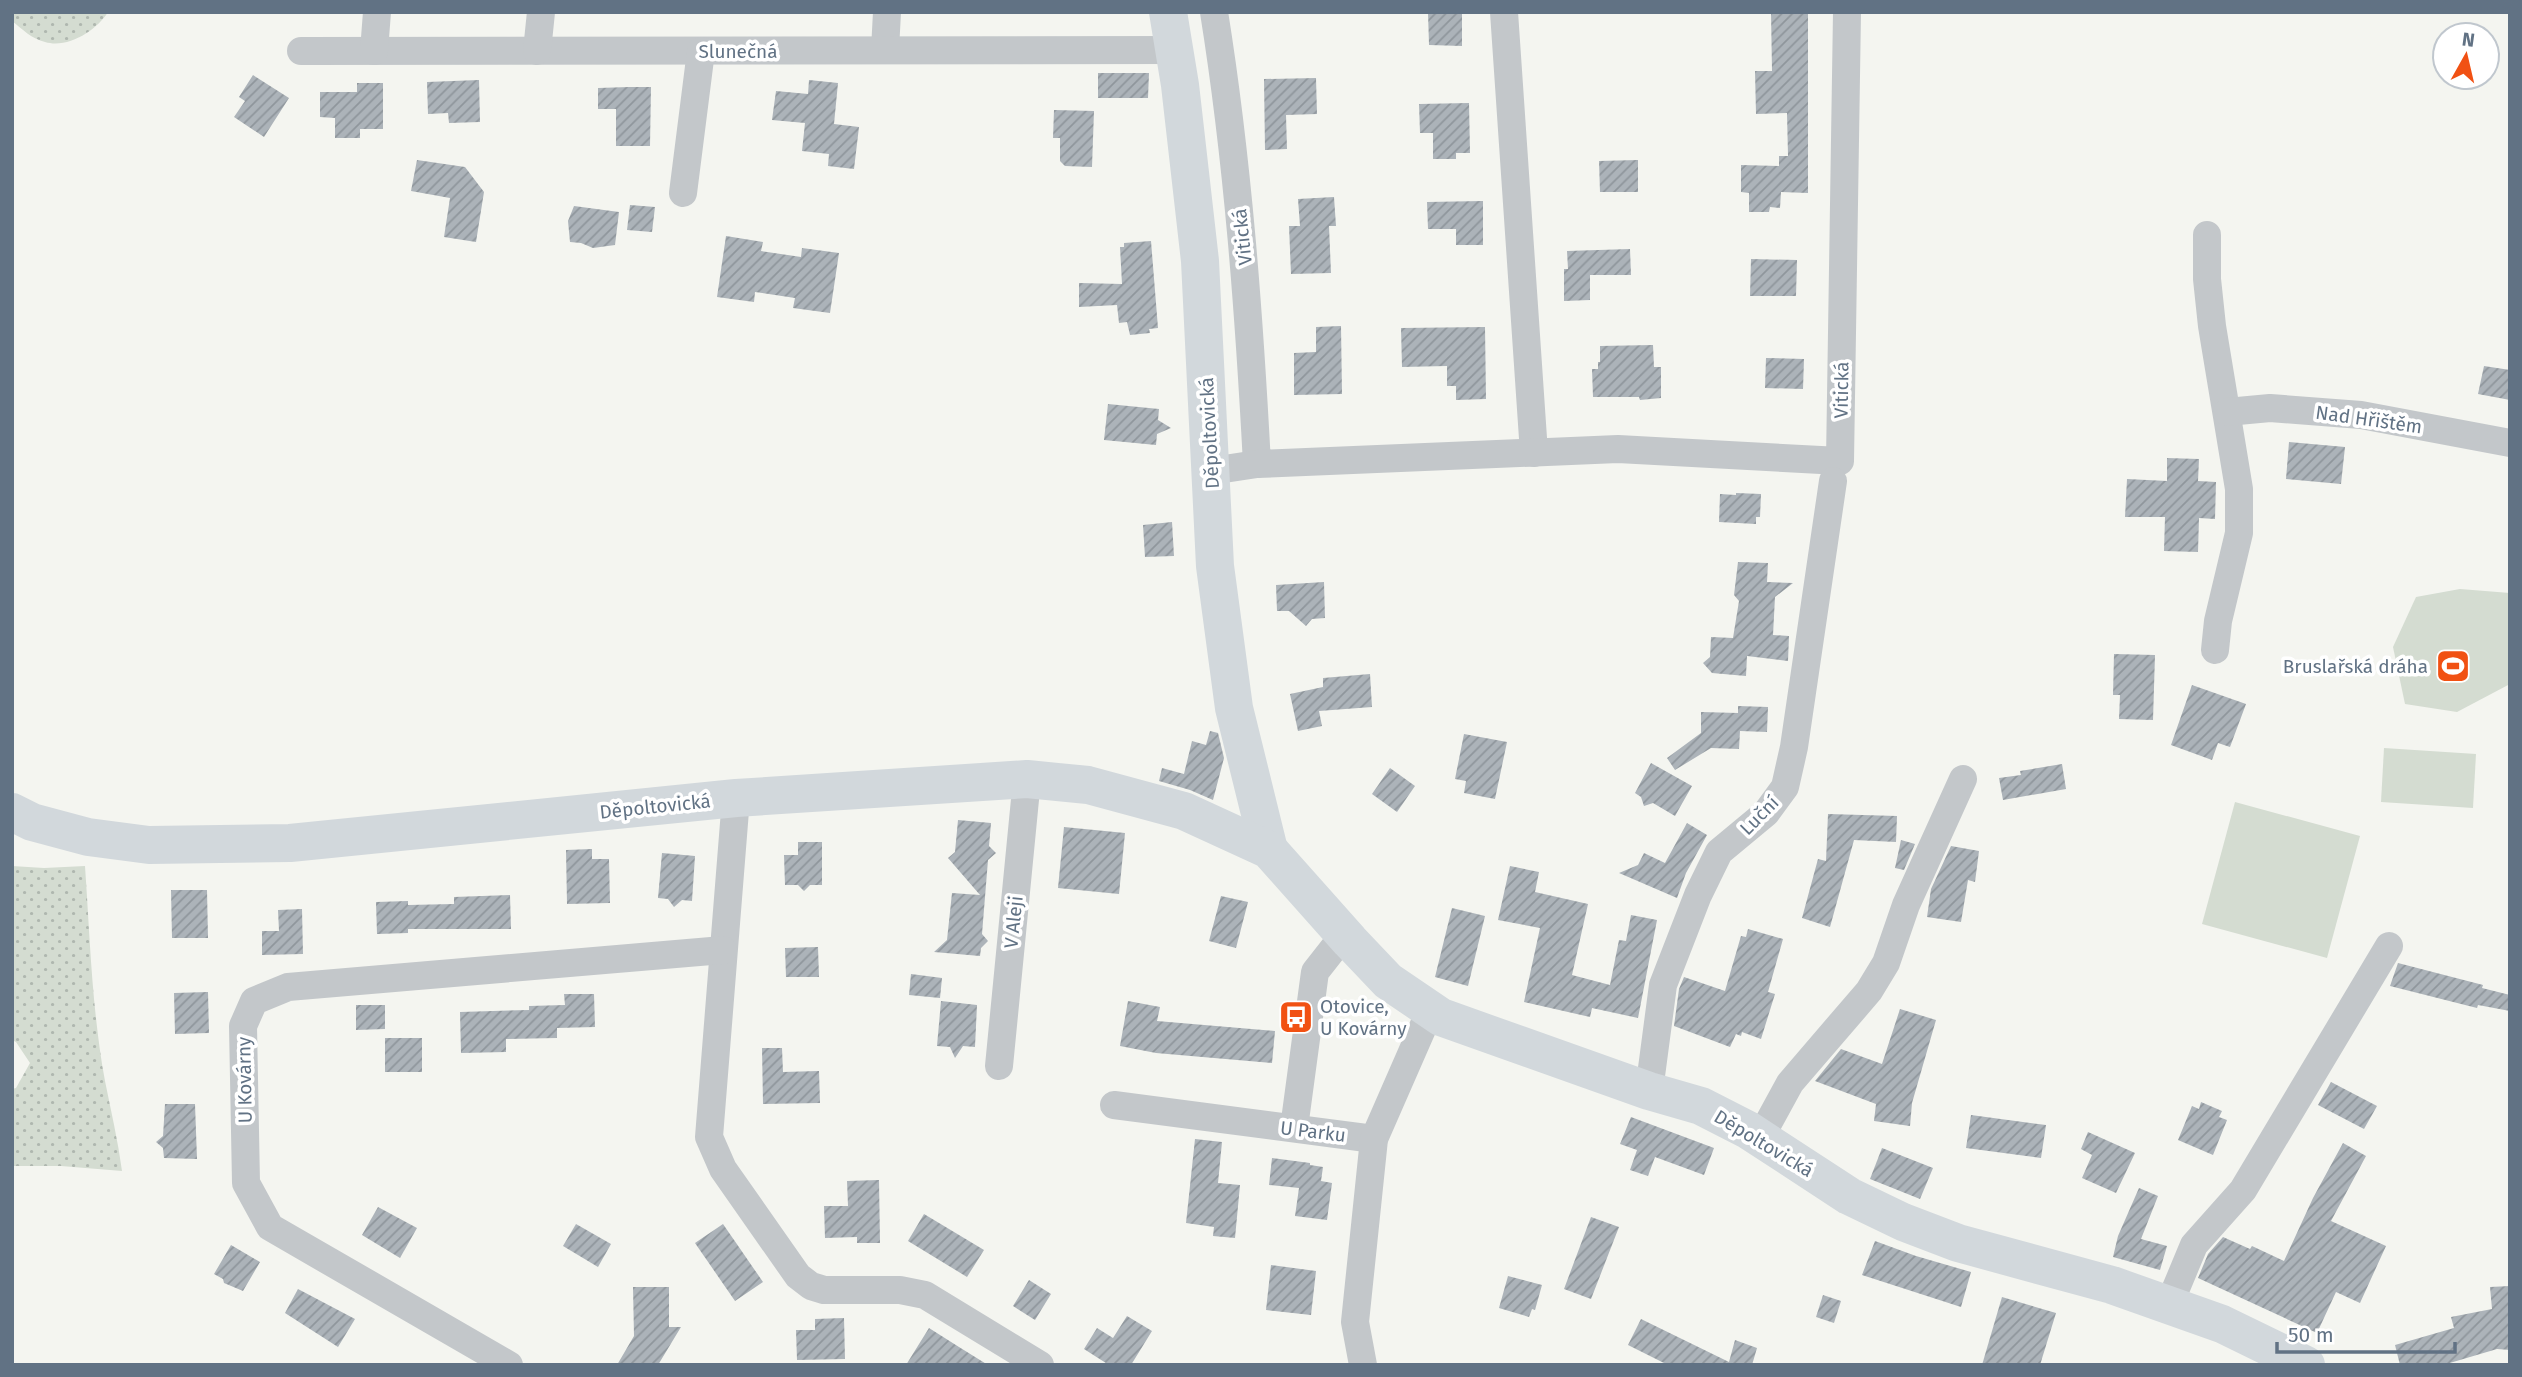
<svg xmlns="http://www.w3.org/2000/svg" width="2522" height="1377" viewBox="0 0 2522 1377" font-family="'Fira Sans',sans-serif">
<style>
.green{fill:url(#green-dots)}
.pitch{fill:#d4dcd1}
.building{fill:url(#building-hatch)}
.lines{fill:none;stroke-linecap:round;stroke-linejoin:round}
.street{stroke:#c3c7ca;stroke-width:28}
.secondary{stroke:#d2d8dc;stroke-width:38}
.labels{text-anchor:middle;stroke-width:7;stroke-linejoin:round;paint-order:stroke}
.street-label{font-size:19px;fill:#617284;stroke:#fff}
.poi-label{font-size:19px;fill:#617284;stroke:#fff;text-anchor:end}
</style>
<defs>
<pattern id="green-dots" width="8" height="8" patternUnits="userSpaceOnUse" patternTransform="scale(1.75)"><rect width="8" height="8" fill="#d4dcd1"/><path d="M2 2h.1M6 6h.1" fill="none" stroke="#afb7af" stroke-width="1.8" stroke-linecap="round"/></pattern>
<pattern id="building-hatch" width="6" height="6" patternUnits="userSpaceOnUse" patternTransform="scale(1.75)"><rect width="6" height="6" fill="#acb3b9"/><path d="M-1 1l2-2M0 6l6-6M5 7l2-2" fill="none" stroke="#8f969c"/></pattern>
</defs>
<rect width="100%" height="100%" fill="#f4f5f0"/>
<g class="green">
<path d="M12 12H108C97 30 68 49 45 42 32 39 22 29 12 21Z"/>
<path d="M12 866 44 868 85 866C90 938 92 1011 105 1081 111 1111 118 1141 122 1171L61 1166H12V1089L16 1088 30 1063 16 1042 12 1040Z"/>
</g>
<g class="pitch">
<polygon points="2460,589 2510,593 2510,684 2457,712 2405,704 2393,647 2416,597"/>
<polygon points="2384,748 2476,754 2473,808 2381,802"/>
<polygon points="2235,802 2360,836 2327,958 2202,924"/>
</g>
<g class="building">
<polygon points="1428,12 1462,12 1462,46 1429,45"/>
<polygon points="1771,12 1808,12 1808,193 1781,192 1780,208 1770,207 1769,212 1749,212 1749,193 1741,192 1741,165 1779,166 1779,156 1788,156 1787,113 1756,114 1755,71 1772,71"/>
<polygon points="1098,73 1149,73 1148,98 1098,98"/>
<polygon points="253,75 289,98 264,137 234,117 245,101 239,97"/>
<polygon points="1316,78 1317,114 1286,115 1287,149 1265,150 1264,79"/>
<polygon points="479,80 480,122 449,123 448,113 428,114 427,82"/>
<polygon points="809,80 838,83 834,124 859,127 854,169 828,166 829,154 802,151 805,123 772,120 776,91 808,94"/>
<polygon points="357,83 383,83 383,129 360,129 360,138 335,138 335,118 320,117 320,92 357,92"/>
<polygon points="629,87 651,87 650,146 616,146 616,109 598,109 598,88"/>
<polygon points="1469,103 1470,153 1456,153 1456,159 1433,159 1433,133 1420,133 1419,104"/>
<polygon points="1054,110 1094,111 1092,167 1065,166 1060,161 1060,138 1053,138"/>
<polygon points="417,160 465,167 484,192 476,242 444,237 450,198 411,191"/>
<polygon points="1638,160 1638,192 1600,192 1599,161"/>
<polygon points="1334,197 1336,226 1329,226 1331,273 1291,274 1289,226 1300,226 1298,199"/>
<polygon points="1483,201 1483,245 1456,245 1456,229 1428,229 1427,202"/>
<polygon points="630,205 655,207 652,232 627,230"/>
<polygon points="574,206 619,212 615,245 593,248 581,243 570,242 568,221"/>
<polygon points="726,236 763,242 761,251 801,257 802,248 839,253 830,313 793,308 795,298 755,292 754,302 717,297"/>
<polygon points="1151,241 1158,328 1149,329 1150,333 1130,335 1127,322 1119,323 1117,305 1079,307 1079,283 1122,284 1120,247 1124,247 1124,243"/>
<polygon points="1630,249 1631,275 1590,275 1590,300 1564,301 1564,269 1568,269 1567,251"/>
<polygon points="1751,259 1797,260 1796,296 1750,296"/>
<polygon points="1341,326 1342,394 1294,395 1294,353 1316,352 1316,327"/>
<polygon points="1485,327 1486,399 1456,400 1456,386 1447,386 1447,366 1402,367 1401,328"/>
<polygon points="1653,345 1654,367 1661,367 1661,398 1640,400 1639,397 1593,397 1592,369 1598,369 1598,362 1600,362 1600,346"/>
<polygon points="1766,358 1804,359 1803,389 1765,388"/>
<polygon points="2484,366 2510,370 2510,400 2478,394"/>
<polygon points="1108,404 1159,409 1158,420 1171,428 1157,434 1156,445 1104,440"/>
<polygon points="2289,442 2345,447 2341,484 2286,479"/>
<polygon points="2167,458 2199,459 2198,481 2216,482 2215,519 2199,518 2198,552 2164,551 2165,517 2125,517 2127,479 2167,481"/>
<polygon points="1736,493 1761,494 1760,517 1756,517 1756,524 1719,522 1720,494 1736,495"/>
<polygon points="1172,522 1174,556 1145,557 1143,525"/>
<polygon points="1738,562 1768,563 1767,582 1793,583 1775,597 1773,635 1789,636 1788,661 1747,656 1746,676 1712,673 1703,663 1710,657 1711,637 1733,638 1739,601 1734,595"/>
<polygon points="1324,582 1325,618 1312,619 1306,626 1289,611 1277,611 1276,585"/>
<polygon points="2114,654 2155,655 2153,720 2119,719 2120,695 2113,695"/>
<polygon points="1370,674 1372,707 1319,711 1322,726 1298,731 1290,694 1323,687 1323,678"/>
<polygon points="2192,685 2246,704 2230,747 2218,743 2212,760 2171,745"/>
<polygon points="1738,706 1768,707 1767,732 1740,731 1739,749 1711,748 1675,770 1667,758 1701,733 1701,712 1738,713"/>
<polygon points="1210,731 1218,733 1224,758 1213,800 1190,790 1159,781 1162,768 1184,774 1192,741 1206,745"/>
<polygon points="1464,734 1507,742 1495,799 1464,793 1466,781 1455,779"/>
<polygon points="1651,763 1692,786 1675,816 1653,803 1644,806 1641,797 1635,793"/>
<polygon points="2062,764 2066,789 2003,800 1999,778 2021,775 2020,771"/>
<polygon points="1390,768 1415,786 1397,812 1372,794"/>
<polygon points="1828,814 1897,816 1896,842 1854,840 1830,927 1802,918 1818,859 1826,861"/>
<polygon points="958,820 991,823 989,846 996,853 988,860 982,934 988,941 981,948 980,956 934,952 947,940 952,893 980,895 948,858 955,852"/>
<polygon points="1687,823 1707,835 1686,873 1677,898 1619,873 1638,865 1644,853 1665,863"/>
<polygon points="1064,827 1125,833 1119,894 1058,888"/>
<polygon points="1901,840 1915,844 1904,870 1895,868"/>
<polygon points="798,842 822,842 822,885 810,885 804,891 798,885 785,885 784,855 798,855"/>
<polygon points="1951,846 1979,851 1975,882 1968,880 1961,922 1927,917 1931,889"/>
<polygon points="592,849 592,859 609,859 610,903 567,904 566,850"/>
<polygon points="662,853 695,856 692,901 682,900 674,907 668,899 658,898"/>
<polygon points="1510,866 1539,872 1535,892 1588,904 1572,975 1610,985 1619,940 1626,941 1631,915 1657,920 1638,1018 1592,1008 1590,1017 1524,1002 1540,928 1498,920"/>
<polygon points="171,890 207,890 208,938 172,938"/>
<polygon points="510,895 511,929 408,929 408,933 377,934 376,902 408,901 408,905 454,904 454,897"/>
<polygon points="1221,896 1248,902 1236,948 1209,941"/>
<polygon points="1452,908 1485,916 1468,986 1435,977"/>
<polygon points="302,909 303,954 262,955 262,931 279,931 278,910"/>
<polygon points="1748,929 1783,939 1768,992 1775,994 1761,1039 1742,1032 1741,1036 1736,1034 1730,1047 1674,1026 1679,989 1684,977 1725,991 1741,936 1746,937"/>
<polygon points="818,947 819,977 786,977 785,948"/>
<polygon points="2398,963 2483,985 2482,988 2510,995 2510,1011 2478,1005 2477,1008 2390,986"/>
<polygon points="911,974 942,978 940,998 909,995"/>
<polygon points="208,992 209,1033 175,1034 174,993"/>
<polygon points="564,994 594,994 595,1027 557,1028 557,1038 506,1039 506,1052 461,1053 460,1012 529,1010 529,1006 565,1005"/>
<polygon points="941,1001 977,1005 975,1047 963,1046 955,1058 950,1047 937,1046"/>
<polygon points="1128,1001 1160,1007 1157,1021 1275,1031 1272,1063 1156,1053 1120,1046"/>
<polygon points="356,1005 385,1005 385,1029 356,1030"/>
<polygon points="1900,1009 1936,1020 1912,1103 1910,1126 1874,1121 1876,1104 1815,1081 1841,1049 1882,1064"/>
<rect x="385" y="1038" width="37" height="34"/>
<polygon points="762,1048 782,1048 783,1072 819,1071 820,1103 763,1104"/>
<polygon points="2331,1082 2377,1106 2364,1129 2318,1105"/>
<polygon points="2201,1102 2222,1111 2219,1117 2227,1120 2213,1155 2178,1140 2192,1106 2199,1109"/>
<polygon points="165,1104 195,1104 197,1159 164,1158 163,1148 156,1142 163,1136"/>
<polygon points="1971,1115 2046,1125 2041,1158 1966,1148"/>
<polygon points="1631,1117 1714,1148 1704,1175 1655,1157 1648,1176 1630,1170 1637,1150 1620,1144"/>
<polygon points="2088,1132 2135,1153 2116,1193 2082,1178 2092,1155 2081,1149"/>
<polygon points="1195,1139 1222,1142 1218,1183 1240,1185 1235,1238 1213,1236 1214,1227 1186,1223"/>
<polygon points="2343,1143 2366,1156 2331,1221 2386,1246 2360,1303 2336,1292 2317,1333 2198,1278 2208,1254 2223,1237 2250,1249 2252,1246 2284,1261 2313,1198"/>
<polygon points="1882,1148 1933,1168 1920,1199 1870,1179"/>
<polygon points="1272,1158 1310,1163 1310,1165 1323,1167 1321,1181 1332,1183 1327,1220 1295,1216 1299,1188 1269,1185"/>
<polygon points="879,1180 880,1243 857,1243 857,1237 825,1238 824,1206 848,1206 847,1181"/>
<polygon points="2139,1188 2158,1196 2141,1239 2167,1246 2160,1270 2113,1257 2118,1236"/>
<polygon points="378,1207 417,1228 400,1258 362,1235"/>
<polygon points="924,1214 984,1250 967,1277 908,1241"/>
<polygon points="1591,1217 1619,1227 1591,1299 1564,1289"/>
<polygon points="576,1224 611,1244 598,1267 563,1246"/>
<polygon points="723,1224 763,1282 735,1301 695,1243"/>
<polygon points="1875,1241 1916,1256 1971,1272 1961,1307 1862,1275"/>
<polygon points="231,1245 260,1262 243,1291 224,1283 223,1279 214,1274"/>
<polygon points="1271,1265 1316,1271 1311,1315 1266,1310"/>
<polygon points="1508,1276 1542,1285 1535,1310 1532,1309 1529,1317 1499,1308"/>
<polygon points="1029,1280 1051,1294 1035,1320 1013,1306"/>
<polygon points="2510,1286 2510,1350 2497,1349 2443,1365 2400,1365 2395,1345 2454,1328 2451,1317 2492,1309 2490,1287"/>
<polygon points="633,1287 669,1287 669,1327 681,1327 658,1365 617,1365 634,1336"/>
<polygon points="298,1289 355,1319 338,1347 285,1313"/>
<polygon points="1823,1295 1841,1301 1834,1323 1816,1317"/>
<polygon points="2002,1297 2056,1313 2040,1365 1982,1365"/>
<polygon points="1127,1316 1152,1331 1131,1365 1109,1365 1084,1349 1097,1328 1113,1338"/>
<polygon points="844,1318 845,1359 797,1360 796,1330 815,1330 815,1319"/>
<polygon points="1641,1319 1729,1362 1735,1340 1757,1348 1752,1365 1668,1365 1628,1345"/>
<polygon points="929,1328 959,1347 988,1365 906,1365"/>
</g>
<g class="lines">
<g class="street">
<path d="M1214 12C1238 162 1249 313 1257 464"/>
<polyline points="1504,12 1534,453"/>
<polyline points="885,50 887,12"/>
<polyline points="301,51 1174,50"/>
<polyline points="374,51 377,12"/>
<polyline points="537,51 541,12"/>
<polyline points="683,193 701,51"/>
<polyline points="2207,235 2207,279 2212,326 2239,489 2239,533 2218,621 2215,650"/>
<polyline points="2227,412 2270,408 2361,415 2510,443"/>
<polyline points="1211,471 1257,464 1618,449 1840,461 1847,12"/>
<polyline points="736,798 709,1137 723,1169 798,1276 811,1286 824,1290 900,1290 925,1295 1040,1365"/>
<polyline points="999,1066 1027,779"/>
<polyline points="1649,1091 1663,985 1698,895 1719,852 1766,813 1785,787 1794,747 1833,481"/>
<polyline points="1114,1105 1374,1139"/>
<polyline points="1294,1128 1315,972 1344,935"/>
<polyline points="1760,1138 1790,1083 1869,991 1886,963 1906,905 1963,779"/>
<polyline points="2169,1305 2194,1245 2243,1190 2389,946"/>
<polyline points="509,1365 270,1227 246,1183 243,1026 254,1001 288,987 723,950"/>
<polyline points="1363,1365 1355,1322 1374,1139 1430,1011"/>
</g>
<g class="secondary">
<polyline points="1168,12 1180,85 1200,261 1215,566 1234,708 1269,850"/>
<polyline points="12,812 32,822 88,837 149,845 290,843 736,798 1027,779 1088,785 1184,811 1269,850 1350,941 1388,981 1441,1017 1649,1091 1701,1106 1748,1130 1849,1196 1903,1222 1958,1243 2112,1285 2222,1324 2306,1365"/>
</g>
</g>
<defs>
<g id="stadium-square" transform="scale(1.75)"><rect x="-9" y="-9" width="18" height="18" rx="4" fill="#f15113" stroke="#fff"/><path d="M0-5a6.5 5 0 1 0 0 10a6.5 5 0 1 0 0-10ZM-3.5-1.8h7v3.6h-7Z" fill="#fff"/></g>
<g id="bus-square" transform="scale(1.75)"><rect x="-9" y="-9" width="18" height="18" rx="4" fill="#f15113" stroke="#fff"/><path d="M-5-6H5V4H4V6H2V4H-2V6H-4V4H-5ZM-3.5-4V0h7V-4ZM-3.5 1.2v1.5H-2V1.2ZM2 1.2v1.5H3.5V1.2Z" fill="#fff"/></g>
</defs>
<g fill-rule="evenodd">
<use href="#stadium-square" x="2453" y="666"/>
<use href="#bus-square" x="1296" y="1017"/>
</g>
<g class="labels">
<g class="street-label">
<text x="738" y="58">Slunečná</text>
<text transform="translate(1242 237) rotate(-96)" y="7">Vitická</text>
<text transform="translate(1841 390) rotate(-89)" y="7">Vitická</text>
<text transform="translate(2369 419) rotate(8)" y="7">Nad Hřištěm</text>
<text transform="translate(1209 433) rotate(-93)" y="7">Děpoltovická</text>
<text transform="translate(655 806) rotate(-6)" y="7">Děpoltovická</text>
<text transform="translate(1759 815) rotate(-45)" y="7">Luční</text>
<text transform="translate(1013 922) rotate(-84)" y="7">V Aleji</text>
<text transform="translate(244 1080) rotate(-91)" y="7">U Kovárny</text>
<text transform="translate(1313 1131) rotate(7)" y="7">U Parku</text>
<text transform="translate(1764 1143) rotate(31)" y="7">Děpoltovická</text>
</g>
<g class="poi-label">
<text x="2428" y="673">Bruslařská dráha</text>
<text x="1320" y="1013" text-anchor="start">Otovice,<tspan x="1320" dy="22">U Kovárny</tspan></text>
</g>
</g>
<rect width="2522" height="1377" fill="none" stroke="#617284" stroke-width="28"/>
<g transform="translate(2466 56) rotate(8)"><circle r="33" fill="#ffffff" stroke="#c0c7ce" stroke-width="2"/>
<path d="M0-5L12 26L0 18L-12 26Z" fill="#f15113"/>
<text y="-10" font-size="19" font-weight="bold" text-anchor="middle" fill="#617284">N</text>
</g>
<path d="M2277 1342v10h178v-10" fill="none" stroke="#617284" stroke-width="3.5"/>
<text x="2288" y="1342" font-size="21" fill="#617284" stroke="#ffffff" stroke-width="5" paint-order="stroke">50 m</text>
</svg>
